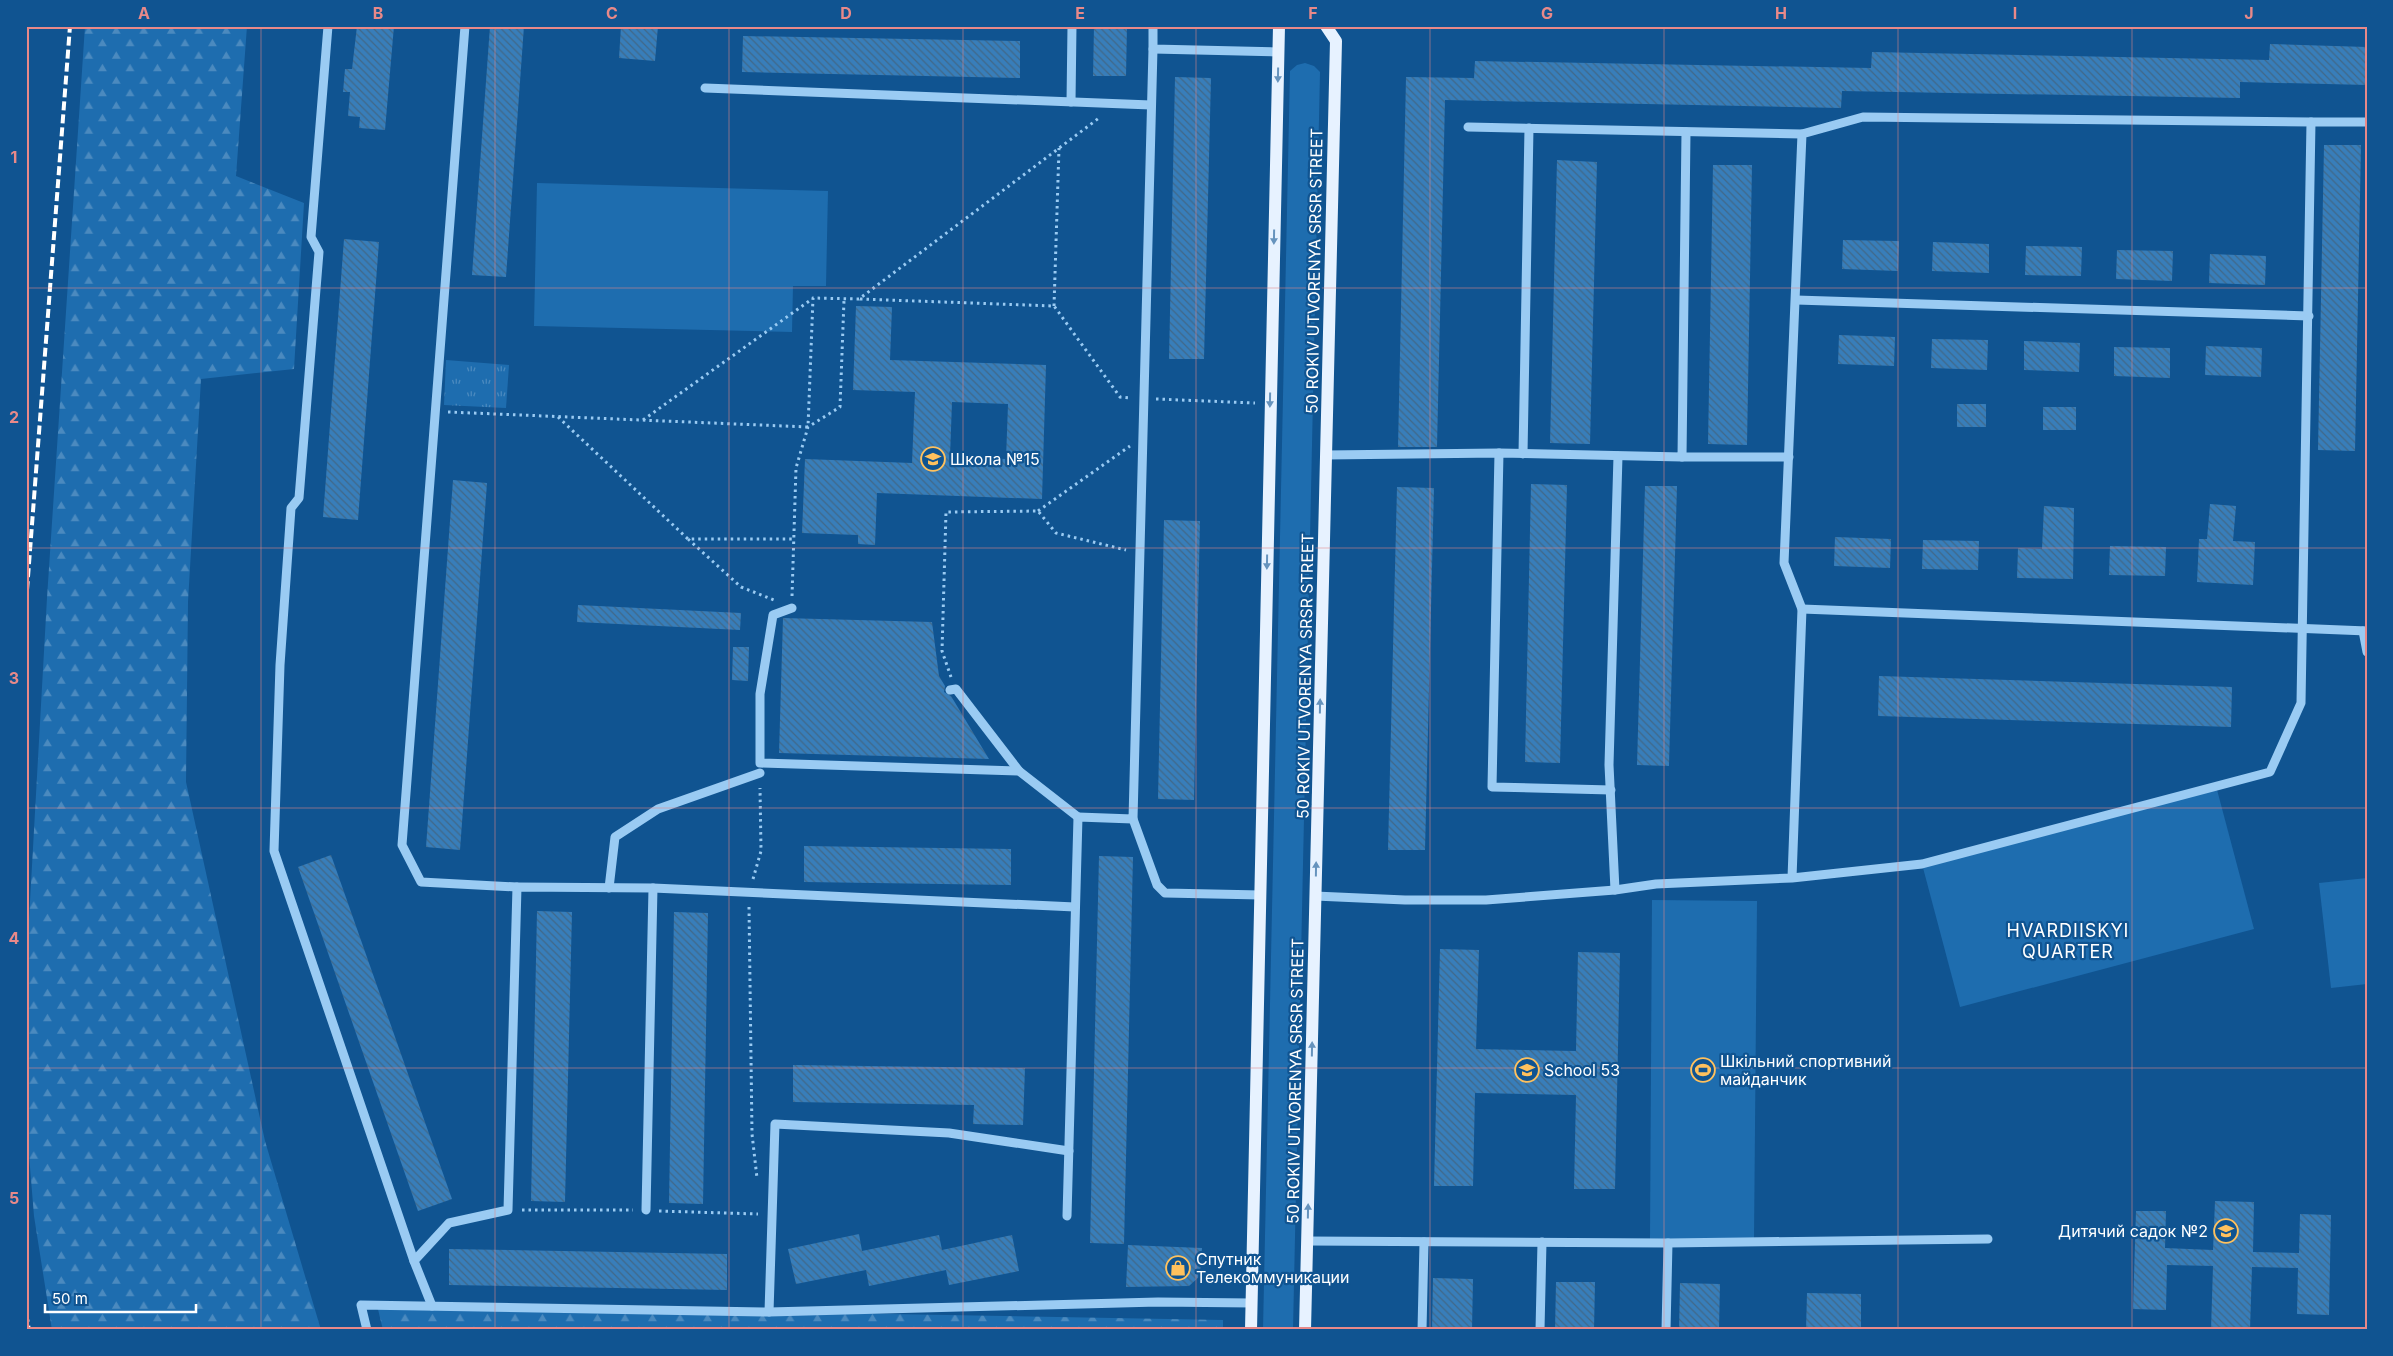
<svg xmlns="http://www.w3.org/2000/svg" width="2393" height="1356" viewBox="0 0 2393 1356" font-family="Inter,sans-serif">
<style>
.green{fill:#1e6daf}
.forest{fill:url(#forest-firs)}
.park{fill:url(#park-tufts)}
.building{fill:url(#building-back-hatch);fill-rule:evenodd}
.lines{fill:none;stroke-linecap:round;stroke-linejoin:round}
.path{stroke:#9acbf3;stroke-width:3;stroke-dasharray:2.5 4;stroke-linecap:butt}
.minor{stroke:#9acbf3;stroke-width:9}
.major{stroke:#e7f2ff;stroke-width:12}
.rail{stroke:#fff;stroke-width:4;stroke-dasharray:9 4;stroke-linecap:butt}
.oneway{fill:#6693bd}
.grid{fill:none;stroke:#e88989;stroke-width:1;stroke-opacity:0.55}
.labels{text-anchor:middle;stroke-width:4.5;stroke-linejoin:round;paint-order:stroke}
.street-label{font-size:16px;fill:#fff;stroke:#105491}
.poi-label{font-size:16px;fill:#fff;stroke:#105491;text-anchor:start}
.neighbourhood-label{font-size:18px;letter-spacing:1px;fill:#fff;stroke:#105491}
.neatline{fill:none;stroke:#e88989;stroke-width:2}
.grid-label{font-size:16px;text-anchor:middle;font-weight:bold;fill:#e88989}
</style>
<defs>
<pattern id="forest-firs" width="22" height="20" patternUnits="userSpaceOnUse" patternTransform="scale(1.25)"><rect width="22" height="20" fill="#1e6daf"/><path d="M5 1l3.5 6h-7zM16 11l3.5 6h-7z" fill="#4b8abf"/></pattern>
<pattern id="park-tufts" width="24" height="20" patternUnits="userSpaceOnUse" patternTransform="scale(1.25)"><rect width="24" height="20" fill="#1e6daf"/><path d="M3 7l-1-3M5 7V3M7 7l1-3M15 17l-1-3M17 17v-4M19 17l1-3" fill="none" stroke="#4b8abf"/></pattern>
<pattern id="building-back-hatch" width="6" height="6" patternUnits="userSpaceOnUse" patternTransform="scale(1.25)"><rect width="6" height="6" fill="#387eba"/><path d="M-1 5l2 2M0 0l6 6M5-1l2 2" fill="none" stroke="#416888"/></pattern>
</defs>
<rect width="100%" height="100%" fill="#105491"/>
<g class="green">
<polygon points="1305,63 1314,66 1320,72 1293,1330 1263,1330 1290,71 1297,65"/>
<polygon points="537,183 828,191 826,286 793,286 792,332 534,326"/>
<polygon points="2216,786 2254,929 1960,1007 1922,864"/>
<polygon points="2367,878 2367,984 2331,988 2319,883"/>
<polygon points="1652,900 1757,901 1754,1239 1650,1239"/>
</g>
<g class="forest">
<polygon points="85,26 247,26 236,176 304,203 294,369 201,379 188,602 186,782 265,1141 321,1330 52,1330 34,1216 26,1118 26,973 47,598"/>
<polygon points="377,1305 1223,1320 1223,1330 383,1330"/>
</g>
<polygon class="park" points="446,360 509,365 506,408 444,405"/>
<g class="building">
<polygon points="357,26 394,26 385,130 359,128 360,117 348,116 350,92 343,92 345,69 352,69"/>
<polygon points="490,26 524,26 506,277 472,275"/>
<polygon points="621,26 658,26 655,61 619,58"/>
<polygon points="1094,26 1127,26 1126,76 1093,76"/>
<polygon points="743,36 1020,41 1020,78 742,72"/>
<polygon points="2270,44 2367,47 2367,85 2240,82 2240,98 1842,91 1841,108 1445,100 1437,447 1398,447 1406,77 1474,78 1475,61 1871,68 1872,52 2269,60"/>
<polygon points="1175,77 1211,78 1204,359 1169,359"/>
<polygon points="2324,145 2361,145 2355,451 2318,450"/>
<polygon points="1557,160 1597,162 1590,444 1550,443"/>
<polygon points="1713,165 1752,165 1747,445 1708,444"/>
<polygon points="344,239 379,242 358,520 323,517"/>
<polygon points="1843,240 1899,241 1898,271 1842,269"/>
<polygon points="1933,242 1989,244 1989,273 1932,271"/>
<polygon points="2026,246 2082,247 2081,276 2025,275"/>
<polygon points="2117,250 2173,251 2172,281 2116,279"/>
<polygon points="2210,254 2266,256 2265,285 2209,283"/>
<path d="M856 306 892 307 890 360 1046 365 1042 499 877 493 875 545 858 544V535L802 533 805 459 912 463 915 392 853 390ZM952 402 1008 404 1006 459 950 457Z"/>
<polygon points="1839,335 1895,337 1894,366 1838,364"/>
<polygon points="1932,339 1988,340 1987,370 1931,368"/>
<polygon points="2024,341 2080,343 2079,372 2024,370"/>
<polygon points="2206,346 2262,348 2261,377 2205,375"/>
<polygon points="2114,347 2170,348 2170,378 2114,376"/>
<rect x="1957" y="404" width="29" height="23"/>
<rect x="2043" y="407" width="33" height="23"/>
<polygon points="453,480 487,483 460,850 426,847"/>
<polygon points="1531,484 1567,485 1560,763 1525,762"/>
<polygon points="1645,486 1677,486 1669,766 1637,765"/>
<polygon points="1397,487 1434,488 1425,850 1388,850"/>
<polygon points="2210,504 2236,506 2233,541 2255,542 2253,585 2197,582 2199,539 2207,539"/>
<polygon points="2044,506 2074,508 2073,579 2017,578 2018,548 2042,549"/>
<polygon points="1164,520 1200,521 1194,800 1158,799"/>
<polygon points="1835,537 1891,539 1890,568 1834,566"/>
<polygon points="1923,540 1979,541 1978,570 1922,569"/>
<polygon points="2110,546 2166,547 2165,576 2109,575"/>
<polygon points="578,605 741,613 740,630 577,622"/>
<polygon points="783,618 932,622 939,676 945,686 944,692 951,696 989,759 779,753"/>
<polygon points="733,647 749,647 748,681 732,680"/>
<polygon points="1879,676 2232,687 2231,727 1878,716"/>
<polygon points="804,846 1011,849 1011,885 804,882"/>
<polygon points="331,855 452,1199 418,1211 298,867"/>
<polygon points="1099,856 1133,857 1124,1244 1090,1243"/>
<polygon points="537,911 572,912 565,1202 531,1201"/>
<polygon points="674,912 708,913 703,1204 669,1203"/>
<polygon points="1440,949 1479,950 1476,1049 1576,1051 1578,952 1620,953 1615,1189 1574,1189 1576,1095 1475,1093 1473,1186 1434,1186"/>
<polygon points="793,1065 1025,1068 1023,1125 973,1124 974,1105 793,1102"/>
<polygon points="2215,1201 2254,1202 2253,1252 2299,1253 2300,1214 2331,1215 2329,1315 2297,1314 2298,1268 2252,1267 2250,1330 2211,1330 2213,1266 2167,1265 2166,1310 2133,1309 2136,1211 2166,1211 2165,1248 2213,1250"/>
<polygon points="859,1234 862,1251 939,1235 942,1250 1012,1235 1019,1271 949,1285 946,1270 869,1286 866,1270 796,1284 788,1249"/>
<polygon points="1128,1245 1202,1248 1200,1276 1189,1286 1126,1287"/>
<polygon points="449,1249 727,1254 727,1290 449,1285"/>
<polygon points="1433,1278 1473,1279 1472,1330 1432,1330"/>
<polygon points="1556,1282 1595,1282 1594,1330 1555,1330"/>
<polygon points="1680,1283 1720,1284 1719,1330 1679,1330"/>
<polygon points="1807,1293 1861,1294 1861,1330 1806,1330"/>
</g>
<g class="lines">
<g class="path">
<polyline points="860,299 1054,306 1120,397 1130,398"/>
<polyline points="1054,306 1059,148"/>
<polyline points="1156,399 1255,403"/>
<polyline points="448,412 808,427 813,298 859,299 1099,118"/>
<polyline points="558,417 688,539 794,539"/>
<polyline points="643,420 812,299"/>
<polyline points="1038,511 1130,446"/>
<polyline points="688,539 741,587 774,600"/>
<polyline points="792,596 796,468 808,427 840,407 844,300"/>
<polyline points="951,677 942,651 946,512 1038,511 1056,533 1126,550"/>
<polyline points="753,879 761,851 760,788"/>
<polyline points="749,907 752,1134 757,1178"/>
<polyline points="522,1210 633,1210"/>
<polyline points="659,1211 758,1214"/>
</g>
<g class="minor">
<polyline points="328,26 311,237 319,252 299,498 291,508 280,665 274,851 414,1261"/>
<polyline points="465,26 402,845 421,882 517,887"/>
<polyline points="1153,26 1153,49 1278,52"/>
<polyline points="705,88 1151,105"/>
<polyline points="1071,102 1072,26"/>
<polyline points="2311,122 2367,122"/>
<polyline points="1468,127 1802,134"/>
<polyline points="1796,300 2309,316"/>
<polyline points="1499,453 1492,787 1611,790"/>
<polyline points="1523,454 1529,128"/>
<polyline points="1326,455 1499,453 1682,457 1686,132"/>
<polyline points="1682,457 1789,457"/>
<polyline points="792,608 773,615 760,694 760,763 1019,771 1078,817"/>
<polyline points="1802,609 2367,631"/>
<polyline points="2363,631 2367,652"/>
<polyline points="950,690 956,689 1019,771"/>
<polyline points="1133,819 1157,885 1165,893 1261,895"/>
<polyline points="609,888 615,837 658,809 760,773"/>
<polyline points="653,888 1075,907"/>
<polyline points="1615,890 1609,765 1618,456"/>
<polyline points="1315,896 1405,900 1486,900 1615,890 1656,884 1792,878 1802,609 1784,563 1802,134 1863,117 2311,122 2301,703 2270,772 1922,864 1792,878"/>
<polyline points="1067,1216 1078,817 1133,819 1153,49"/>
<polyline points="1307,1241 1668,1243 1988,1239"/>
<polyline points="432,1306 414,1261 449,1223 508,1210 517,887 653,888 646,1210"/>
<polyline points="769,1312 775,1124 949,1133 1069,1151"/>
<polyline points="367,1330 361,1305 769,1312 1158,1302 1252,1303"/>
<polyline points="1422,1330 1424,1242"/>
<polyline points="1540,1330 1542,1242"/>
<polyline points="1666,1330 1668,1243"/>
</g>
<g class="major">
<polyline points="1251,1330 1279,26"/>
<polyline points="1305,1330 1336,41 1326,26"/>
</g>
<g class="rail">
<polyline points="26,603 70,26"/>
<polyline points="26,1313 29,1330"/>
</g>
</g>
<defs><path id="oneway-solid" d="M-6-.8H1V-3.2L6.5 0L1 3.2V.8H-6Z" transform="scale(1.25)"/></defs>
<g class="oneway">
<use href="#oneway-solid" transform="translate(1278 75) rotate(91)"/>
<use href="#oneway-solid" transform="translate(1274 237) rotate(91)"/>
<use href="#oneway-solid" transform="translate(1270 400) rotate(91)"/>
<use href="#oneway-solid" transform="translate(1267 562) rotate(91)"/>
<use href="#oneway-solid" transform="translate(1320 706) rotate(-89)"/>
<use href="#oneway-solid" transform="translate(1316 869) rotate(-89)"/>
<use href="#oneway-solid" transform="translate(1312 1049) rotate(-89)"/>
<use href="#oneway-solid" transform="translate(1308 1211) rotate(-89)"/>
</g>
<path class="grid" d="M261 26V1330M495 26V1330M729 26V1330M963 26V1330M1196 26V1330M1430 26V1330M1664 26V1330M1898 26V1330M2132 26V1330M26 288H2367M26 548H2367M26 808H2367M26 1068H2367"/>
<defs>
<g id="school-ring" transform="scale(1.25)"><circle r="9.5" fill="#105491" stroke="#ffc15d" stroke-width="1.5"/><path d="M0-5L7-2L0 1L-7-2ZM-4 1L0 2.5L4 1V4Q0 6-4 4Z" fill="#ffc15d"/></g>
<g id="stadium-ring" transform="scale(1.25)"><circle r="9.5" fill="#105491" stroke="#ffc15d" stroke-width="1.5"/><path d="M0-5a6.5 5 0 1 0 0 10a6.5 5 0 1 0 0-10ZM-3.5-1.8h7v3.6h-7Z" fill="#ffc15d"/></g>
<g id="shop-ring" transform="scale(1.25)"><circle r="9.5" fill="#105491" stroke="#ffc15d" stroke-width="1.5"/><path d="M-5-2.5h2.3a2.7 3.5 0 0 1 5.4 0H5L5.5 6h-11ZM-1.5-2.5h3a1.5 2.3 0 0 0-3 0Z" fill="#ffc15d"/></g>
</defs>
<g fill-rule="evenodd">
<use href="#school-ring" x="933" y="459"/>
<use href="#school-ring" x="1527" y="1070"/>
<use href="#stadium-ring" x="1703" y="1070"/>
<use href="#school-ring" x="2226" y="1231"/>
<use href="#shop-ring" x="1178" y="1268"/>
</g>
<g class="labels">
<g class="street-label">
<text transform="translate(1314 271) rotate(-89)" y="6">50 ROKIV UTVORENYA SRSR STREET</text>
<text transform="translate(1305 676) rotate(-89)" y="6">50 ROKIV UTVORENYA SRSR STREET</text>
<text transform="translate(1295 1081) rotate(-89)" y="6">50 ROKIV UTVORENYA SRSR STREET</text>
</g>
<g class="poi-label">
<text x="950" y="465">Школа №15</text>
<text x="1720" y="1067">Шкільний спортивний<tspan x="1720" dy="18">майданчик</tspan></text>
<text x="1544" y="1076">School 53</text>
<text x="2208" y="1237" text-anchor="end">Дитячий садок №2</text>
<text x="1196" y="1265">Спутник<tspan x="1196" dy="18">Телекоммуникации</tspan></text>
</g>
<g class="neighbourhood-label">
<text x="2068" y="937">HVARDIISKYI<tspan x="2068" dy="21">QUARTER</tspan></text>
</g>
</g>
<rect width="2393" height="1356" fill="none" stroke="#105491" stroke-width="55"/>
<path d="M45 1304v8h151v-8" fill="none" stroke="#ffffff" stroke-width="2.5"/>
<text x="52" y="1304" font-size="15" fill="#ffffff" stroke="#105491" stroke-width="4" paint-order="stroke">50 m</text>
<rect x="28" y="28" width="2338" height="1300" class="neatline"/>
<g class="grid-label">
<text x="144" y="19">A</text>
<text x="378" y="19">B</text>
<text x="612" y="19">C</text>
<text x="846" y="19">D</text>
<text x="1080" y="19">E</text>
<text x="1313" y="19">F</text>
<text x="1547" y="19">G</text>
<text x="1781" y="19">H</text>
<text x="2015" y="19">I</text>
<text x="2249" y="19">J</text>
<text x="14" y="163">1</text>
<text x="14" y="423">2</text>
<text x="14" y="684">3</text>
<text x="14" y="944">4</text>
<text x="14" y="1204">5</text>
</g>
</svg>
